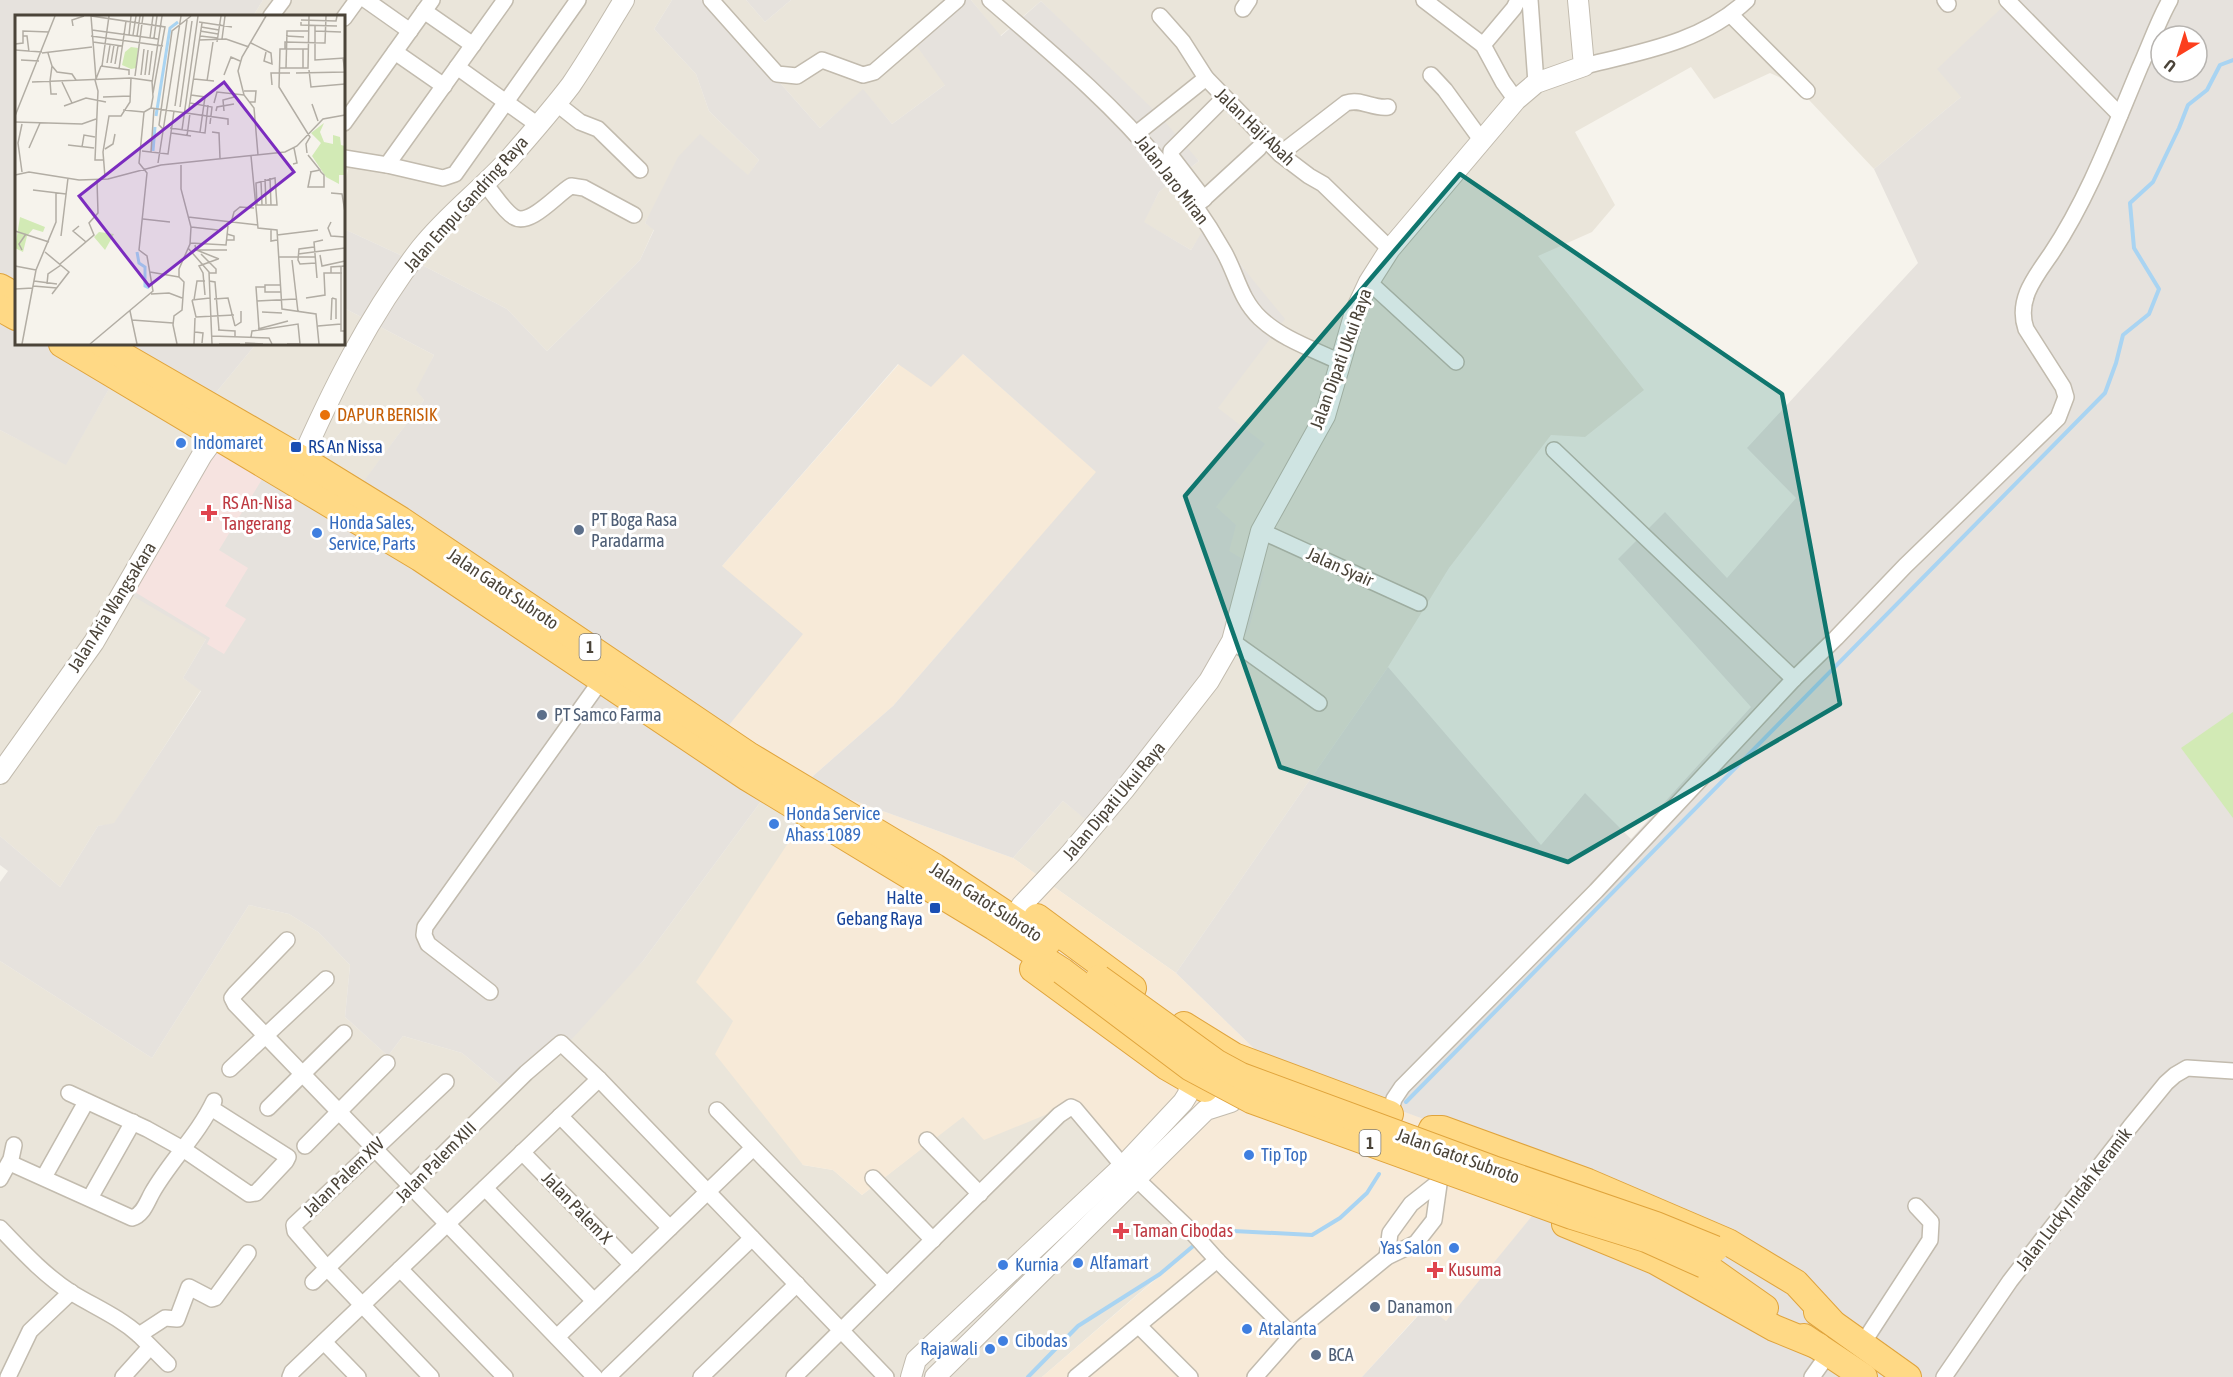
<svg xmlns="http://www.w3.org/2000/svg" width="2233" height="1377" viewBox="0 0 2233 1377" font-family="'Asap Condensed',sans-serif">
<style>
.residential{fill:#eae5da}
.commercial{fill:#f7ead8}
.industrial{fill:#e6e2dd;fill-rule:evenodd}
.medical{fill:#f6e3e0}
.green{fill:#d2eab5}
.lines{fill:none;stroke-linecap:round;stroke-linejoin:round}
.stream{stroke:#a9d4f2;stroke-width:4}
.minor-casing{stroke:#c2bbae;stroke-width:18}
.tertiary-casing{stroke:#c2bbae;stroke-width:22}
.trunk-casing{stroke:#e0a43c;stroke-width:28}
.minor{stroke:#fff;stroke-width:15}
.tertiary{stroke:#fff;stroke-width:20}
.trunk{stroke:#ffd985;stroke-width:26}
.trunk-bridge-casing{stroke:#e0a43c;stroke-width:28;stroke-linecap:butt}
.trunk-bridge{stroke:#ffd985;stroke-width:26}
.marked{fill:#0f766e;fill-opacity:0.2;stroke:#0f766e;stroke-width:4.5;stroke-linejoin:round}
.food-dot{fill:#e8710a;stroke:#fff;stroke-width:2}
.shop-dot{fill:#3f7fe0;stroke:#fff;stroke-width:2}
.transit-dot{fill:#1a4fb4;stroke:#fff;stroke-width:2}
.health-dot{fill:#e0444e;stroke:#fff;stroke-width:2}
.service-dot{fill:#5c6f8a;stroke:#fff;stroke-width:2}
.labels{text-anchor:middle;stroke-width:6;stroke-linejoin:round;paint-order:stroke}
.shield{fill:#fff;stroke:#817c74;stroke-width:1.5}
.shield-label{font-size:16px;font-weight:bold;fill:#4b4439}
.street-label{font-size:18px;fill:#4b4439;stroke:#fff}
.food-label{font-size:18px;fill:#c56008;stroke:#fff;text-anchor:start}
.shop-label{font-size:18px;fill:#366cbe;stroke:#fff;text-anchor:start}
.transit-label{font-size:18px;fill:#164399;stroke:#fff;text-anchor:start}
.health-label{font-size:18px;fill:#be3a42;stroke:#fff;text-anchor:start}
.service-label{font-size:18px;fill:#4e5e75;stroke:#fff;text-anchor:start}
.inset-river{fill:none;stroke:#a9d4f2;stroke-width:3}
.inset-road{fill:none;stroke:#b2ada4;stroke-width:1.5}
.view{fill:#7b2cbf;fill-opacity:0.15;stroke:#7b2cbf;stroke-width:3}
.inset-edge{fill:none;stroke:#4b4439;stroke-width:3}
</style>
<rect width="100%" height="100%" fill="#f6f3ec"/>
<g class="residential">
<polygon points="263,0 672,0 654,29 696,74 709,111 759,160 748,176 700,135 645,223 654,229 640,260 547,351 507,309 422,265 344,229 344,189 348,170 344,168 344,16 253,16"/>
<polygon points="701,0 746,0 765,22 791,0 946,0 945,85 892,124 863,90 820,128 720,15"/>
<polygon points="971,0 2010,0 1961,97 1874,169 1794,84 1770,73 1714,99 1691,67 1575,132 1615,205 1592,232 1538,256 1644,390 1585,437 1551,435 1449,568 1388,667 1176,973 1013,858 1063,801 1097,828 1229,551 1216,507 1218,408 1244,269 1210,221 1191,250 1143,222 1159,192 1199,161 1041,1 1000,36"/>
<polygon points="344,308 434,355 417,390 424,400 340,514 206,639 183,678 201,690 114,824 98,826 60,887 0,836 0,430 66,464 127,357 209,401 256,344 344,344"/>
<polygon points="765,796 802,822 733,1021 803,1165 833,1170 862,1195 963,1116 1072,1104 1198,1242 1042,1377 0,1377 0,961 152,1058 249,905 289,914 318,932 350,965 345,1017 388,1056 403,1036 462,1053 509,1092 643,961"/>
</g>
<polygon class="commercial" points="963,354 1097,472 893,706 805,783 1013,858 1176,973 1268,1062 1569,1172 1446,1321 1426,1306 1362,1377 1042,1377 1198,1243 1072,1104 984,1140 963,1117 862,1195 833,1170 803,1165 715,1054 733,1021 696,982 802,822 703,757 722,566 899,364"/>
<g class="industrial">
<polygon points="0,0 263,0 253,16 16,16 16,344 256,344 209,401 127,357 66,465 0,430"/>
<polygon points="672,0 701,0 720,15 820,128 863,89 892,124 945,85 908,34 946,0 971,0 1001,36 1041,1 1160,116 1199,161 1159,192 1144,222 1191,250 1209,220 1244,269 1285,319 1218,408 1265,444 1216,507 1236,525 1229,551 1264,572 1249,628 1220,680 1097,829 1063,801 1013,858 805,783 893,706 1096,472 963,354 931,387 898,364 722,566 803,634 703,757 765,796 643,961 571,1040 509,1092 462,1053 403,1036 388,1056 345,1017 350,965 318,932 289,914 249,905 152,1058 0,961 0,882 8,871 0,865 0,836 60,887 98,826 114,823 201,691 183,678 206,639 126,592 215,440 340,513 424,400 416,390 434,355 344,308 344,229 422,265 507,309 547,351 640,260 654,230 645,223 678,157 700,134 748,175 759,160 709,111 696,74 654,29"/>
<polygon points="746,0 791,0 765,22"/>
<path d="M2010 0H2233V1377H1362L1427 1306 1446 1321 1568 1172 1268 1062 1176 973 1388 667 1541 845 1585 793 1631 839 1751 707 1618 559 1665 512 1727 578 1796 498 1747 448 1918 263 1874 169 1961 97 1937 69ZM2161 36H2197V72H2161Z"/>
</g>
<polygon class="medical" points="216,446 264,476 219,550 248,568 225,606 246,619 224,654 207,644 210,638 130,589"/>
<polygon class="green" points="2233,712 2233,818 2181,748"/>
<g class="lines">
<g class="stream">
<polyline points="1406,1102 2105,393 2116,363 2123,335 2149,314 2159,289 2134,248 2130,203 2153,182 2179,128 2188,105 2207,90 2220,65 2233,60"/>
<polyline points="1204,1238 1214,1230 1312,1235 1340,1218 1367,1193 1379,1174"/>
<polyline points="1028,1377 1078,1326 1160,1274 1198,1242"/>
</g>
<g class="minor-casing">
<g id="minor">
<polyline points="366,0 410,31"/>
<polyline points="711,0 777,74 797,76 822,60 863,75 874,72 957,0"/>
<path d="M990 0C1049 51 1111 102 1161 163 1185 190 1206 220 1224 252 1237 275 1240 299 1260 318 1282 339 1313 349 1340 362"/>
<polyline points="1424,0 1483,45 1503,82 1516,100"/>
<polyline points="1530,0 1536,83"/>
<polyline points="1945,0 1948,4"/>
<polyline points="2007,0 2120,115"/>
<polyline points="1243,9 1249,0"/>
<polyline points="424,11 473,45"/>
<polyline points="1731,15 1807,91"/>
<polyline points="271,16 283,0"/>
<polyline points="1160,16 1183,42 1206,78 1280,154 1309,176 1323,184 1390,249"/>
<polyline points="344,18 357,0"/>
<polyline points="1483,45 1514,8 1518,0"/>
<polyline points="395,52 444,86"/>
<path d="M1584 66C1641 52 1703 42 1747 0"/>
<polyline points="457,67 538,125"/>
<polyline points="1431,75 1445,90 1482,141"/>
<polyline points="556,103 580,122 598,129 640,170"/>
<polyline points="344,123 432,0"/>
<polyline points="1136,134 1206,78"/>
<path d="M1280 154 1346 103C1361 98 1372 109 1388 107"/>
<polyline points="344,158 387,165 443,178 455,174 578,0"/>
<polyline points="387,165 505,0"/>
<path d="M485 184C494 194 503 210 514 217 530 227 557 194 571 186L584 188 634 215"/>
<polyline points="1204,199 1171,156 1171,151 1218,104"/>
<polyline points="1198,204 1259,148"/>
<polyline points="1369,282 1456,362"/>
<polyline points="1554,450 1794,679"/>
<polyline points="1261,531 1419,603"/>
<polyline points="1232,641 1319,703"/>
<polyline points="287,940 235,994 232,998 235,1004 595,1377"/>
<polyline points="490,992 428,944 424,935 425,927 602,679"/>
<polyline points="230,1069 326,979"/>
<polyline points="69,1093 147,1129 183,1149 249,1194 256,1193 286,1161 288,1157 211,1108"/>
<polyline points="268,1108 344,1033"/>
<polyline points="717,1110 887,1285"/>
<polyline points="560,1116 670,1228"/>
<path d="M1392 1120 1390 1114 1394 1099 1402 1087 1596 891 1794 679 1836 638 1905 566 2058 418 2066 397 2063 387 2026 329C2016 300 2035 277 2051 254 2089 197 2113 131 2140 67 2150 45 2158 21 2170 0"/>
<polyline points="927,1140 980,1194"/>
<polyline points="305,1146 387,1063"/>
<polyline points="522,1152 632,1265"/>
<path d="M10 1163 132 1218C143 1215 147 1202 152 1193 170 1161 198 1135 214 1101"/>
<polyline points="44,1177 86,1102"/>
<polyline points="873,1178 933,1240"/>
<polyline points="0,1179 11,1159 14,1145"/>
<polyline points="485,1188 594,1301"/>
<polyline points="90,1198 133,1122"/>
<path d="M0 1228C22 1251 45 1276 72 1293 95 1307 119 1317 139 1335L165 1318 177 1319 189 1287 212 1299 215 1298 248 1253"/>
<polyline points="1387,1257 1390,1233 1411,1204 1440,1181"/>
<polyline points="400,1269 505,1377"/>
<polyline points="313,1282 526,1073 561,1043 599,1079 886,1377"/>
<polyline points="1139,1326 1190,1377"/>
<polyline points="139,1335 168,1364"/>
<polyline points="557,1337 753,1148"/>
<polyline points="324,1342 358,1377"/>
<polyline points="1863,1343 1930,1240 1931,1222 1916,1206"/>
<polyline points="8,1377 30,1331 71,1292"/>
<polyline points="123,1377 150,1347"/>
<polyline points="290,1377 292,1372 599,1079"/>
<polyline points="431,1377 327,1268 295,1231 294,1225 446,1082"/>
<polyline points="608,1377 752,1238"/>
<polyline points="701,1377 797,1284"/>
<polyline points="794,1377 1059,1115 1071,1107 1075,1109 1123,1166 1191,1231 1217,1260 1292,1335"/>
<polyline points="1076,1377 1217,1260"/>
<polyline points="1255,1377 1292,1335 1387,1257 1416,1243 1434,1220 1442,1163"/>
<polyline points="1812,1377 1829,1353"/>
<polyline points="1944,1377 2010,1281 2130,1127 2166,1083 2175,1075 2187,1068 2233,1071"/>
</g>
</g>
<g class="tertiary-casing">
<g id="tertiary">
<path d="M297 470C331 392 369 315 421 248 447 215 482 189 510 158 531 134 552 110 571 85 590 57 607 28 624 0"/>
<polyline points="0,774 94,642 202,455 216,436"/>
<polyline points="1021,906 1069,855 1124,790 1209,681 1232,641 1261,531 1325,416 1355,312 1369,282 1390,249 1516,100 1536,83 1584,66 1578,0"/>
<polyline points="911,1377 916,1360 1123,1166 1183,1102 1188,1094 1190,1081"/>
<polyline points="935,1377 1206,1110 1231,1102"/>
</g>
</g>
<g class="trunk-casing">
<g id="trunk">
<polyline points="0,287 16,296"/>
<polyline points="0,308 16,317"/>
<polyline points="62,344 420,558 748,778 994,927 1062,971"/>
<polyline points="103,344 302,459 401,520 750,756 935,867 1048,942"/>
<polyline points="1037,917 1133,988"/>
<polyline points="1033,969 1167,1067 1205,1089"/>
<polyline points="1184,1025 1234,1056 1390,1114"/>
<polyline points="1424,1146 1432,1129 1442,1129 1588,1182 1728,1242 1796,1283 1831,1321"/>
<polyline points="1565,1224 1655,1261 1774,1328 1818,1346"/>
<polyline points="1704,1265 1765,1308"/>
<polyline points="1817,1312 1908,1377"/>
<polyline points="1804,1337 1864,1377"/>
</g>
</g>
<use href="#minor" class="minor"/>
<use href="#tertiary" class="tertiary"/>
<use href="#trunk" class="trunk"/>
<g class="trunk-bridge-casing">
<g id="trunk-bridge">
<polyline points="1062,971 1191,1068 1251,1100 1572,1216 1646,1239 1704,1265"/>
<polyline points="1099,978 1217,1063 1241,1076 1493,1169 1656,1225 1715,1249"/>
</g>
</g>
<use href="#trunk-bridge" class="trunk-bridge"/>
</g>
<path class="marked" d="M1460 174 1782 394 1840 704 1568 862 1280 767 1185 496Z"/>
<circle class="food-dot" cx="325" cy="415" r="6"/>
<g class="shop-dot">
<circle cx="181" cy="443" r="6"/>
<circle cx="317" cy="533" r="6"/>
<circle cx="774" cy="824" r="6"/>
<circle cx="1249" cy="1155" r="6"/>
<circle cx="1454" cy="1248" r="6"/>
<circle cx="1078" cy="1263" r="6"/>
<circle cx="1003" cy="1265" r="6"/>
<circle cx="1247" cy="1329" r="6"/>
<circle cx="1003" cy="1341" r="6"/>
<circle cx="990" cy="1349" r="6"/>
</g>
<g class="transit-dot">
<rect x="290" y="441" width="12" height="12" rx="3"/>
<rect x="929" y="902" width="12" height="12" rx="3"/>
</g>
<g class="health-dot">
<path d="M206 504h6v6h6v6h-6v6h-6v-6h-6v-6h6z"/>
<path d="M1118 1222h6v6h6v6h-6v6h-6v-6h-6v-6h6z"/>
<path d="M1432 1261h6v6h6v6h-6v6h-6v-6h-6v-6h6z"/>
</g>
<g class="service-dot">
<circle cx="579" cy="530" r="6"/>
<circle cx="542" cy="715" r="6"/>
<circle cx="1375" cy="1307" r="6"/>
<circle cx="1316" cy="1355" r="6"/>
</g>
<g class="labels">
<g class="shield">
<rect x="579.5" y="634" width="21" height="26" rx="4.5"/>
<rect x="1359.5" y="1130" width="21" height="26" rx="4.5"/>
</g>
<g class="shield-label">
<text x="590" y="653">1</text>
<text x="1370" y="1149">1</text>
</g>
<g class="street-label">
<text transform="translate(1255 127) rotate(44)" y="6">Jalan Haji Abah</text>
<text transform="translate(1172 180) rotate(52)" y="6">Jalan Jaro Miran</text>
<text transform="translate(466 204) rotate(-48)" y="6">Jalan Empu Gandring Raya</text>
<text transform="translate(1341 359) rotate(-70)" y="6">Jalan Dipati Ukui Raya</text>
<text transform="translate(1340 567) rotate(24)" y="6">Jalan Syair</text>
<text transform="translate(503 589) rotate(34)" y="6">Jalan Gatot Subroto</text>
<text transform="translate(112 607) rotate(-58)" y="6">Jalan Aria Wangsakara</text>
<text transform="translate(1114 801) rotate(-50)" y="6">Jalan Dipati Ukui Raya</text>
<text transform="translate(986 902) rotate(33)" y="6">Jalan Gatot Subroto</text>
<text transform="translate(1458 1156) rotate(20)" y="6">Jalan Gatot Subroto</text>
<text transform="translate(436 1162) rotate(-45)" y="6">Jalan Palem XIII</text>
<text transform="translate(344 1177) rotate(-44)" y="6">Jalan Palem XIV</text>
<text transform="translate(2074 1199) rotate(-52)" y="6">Jalan Lucky Indah Keramik</text>
<text transform="translate(577 1208) rotate(46)" y="6">Jalan Palem X</text>
</g>
<g class="food-label">
<text x="337" y="421">DAPUR BERISIK</text>
</g>
<g class="shop-label">
<text x="193" y="449">Indomaret</text>
<text x="329" y="529">Honda Sales,<tspan x="329" dy="21">Service, Parts</tspan></text>
<text x="786" y="820">Honda Service<tspan x="786" dy="21">Ahass 1089</tspan></text>
<text x="1261" y="1161">Tip Top</text>
<text x="1442" y="1254" text-anchor="end">Yas Salon</text>
<text x="1090" y="1269">Alfamart</text>
<text x="1015" y="1271">Kurnia</text>
<text x="1259" y="1335">Atalanta</text>
<text x="1015" y="1347">Cibodas</text>
<text x="978" y="1355" text-anchor="end">Rajawali</text>
</g>
<g class="transit-label">
<text x="308" y="453">RS An Nissa</text>
<text x="923" y="904" text-anchor="end">Halte<tspan x="923" dy="21">Gebang Raya</tspan></text>
</g>
<g class="health-label">
<text x="222" y="509">RS An-Nisa<tspan x="222" dy="21">Tangerang</tspan></text>
<text x="1133" y="1237">Taman Cibodas</text>
<text x="1448" y="1276">Kusuma</text>
</g>
<g class="service-label">
<text x="591" y="526">PT Boga Rasa<tspan x="591" dy="21">Paradarma</tspan></text>
<text x="554" y="721">PT Samco Farma</text>
<text x="1387" y="1313">Danamon</text>
<text x="1328" y="1361">BCA</text>
</g>
</g>
<g transform="translate(15 15)">
<rect width="330" height="330" fill="#f6f3ec"/>
<path d="M116 32 123 33 121 53 116 54 107 50 110 37ZM309 108 305 117 309 127 318 129V120L325 122 326 130 330 131V160H324V169L311 162 297 141 306 128 296 118ZM5 202 30 212 28 217 18 214 12 221 8 237 0 233ZM84 217 99 219 90 235 79 222Z" fill="#d2eab5"/>
<path class="inset-river" d="M141 101 155 13 163 7M138 136 140 112M122 237 124 248 130 252V271L134 273"/>
<path class="inset-road" d="M286 5 321 6 322 1M184 7 217 12M286 7V10L322 11M300 10V45L330 43M58 11 57 5 69 1M186 12 204 15M77 15 143 24M185 16 203 19M300 16 326 17M114 20 116 1M118 20 121 1M8 21H12L14 37M76 21 148 31M122 21 125 1M185 21 203 23M271 21 289 22M135 23 138 1M139 23 142 1M207 24 210 1M184 25 211 24 234 32M78 27 107 31M202 27 206 1M236 28 256 38 257 49 249 46 251 37M0 29 8 28V16L34 17M270 34V27L310 28 311 1M0 35 27 37M27 38 77 32M33 38 37 51 35 66M6 45 24 46M92 48 95 30M96 48 99 30M100 49 103 31M37 51 42 57 57 59 61 65M86 51 81 64 76 1 150 12 138 78M86 51 114 55V60M87 51 94 1M264 53H293L294 1M271 53 272 16H294M288 53V34M104 54 111 6M294 55 296 72 330 69M281 58 330 57 328 43M126 60 129 34M130 60 133 35M134 60 137 36M209 60 216 42 225 46M120 61 128 1M179 64 199 66M80 65 83 76 80 145H88M35 66 36 79H42M192 66 198 27M17 67 116 63 137 66 138 82 136 93 129 97 124 148 132 158 124 235 132 241 138 276 75 329M47 67 57 88M137 68 147 1M257 70 256 58H275M229 76H241L240 87H235M176 80 190 82 185 117M88 82 115 81M175 88 197 92 195 109M199 88 202 77 229 80M297 89 303 106M49 91 71 83 91 87M160 91 172 5M165 92 177 6M136 93 213 104V110M174 93 187 8M108 95 129 97M201 96 202 92 219 89M209 96 208 85 219 82M0 101 40 1M0 107 67 109 81 104M155 113 190 118 193 90M149 115 144 110 157 16 176 1M167 115 183 1M197 117 204 118 205 143M156 118 176 121M172 121 175 98M53 130 79 133M67 132 69 120 80 122M14 133 25 108M90 134 98 129 100 119M127 136 153 139 159 96M136 137 139 93M292 138 291 129 295 122 264 72 265 34H293M243 140 239 93 229 80 223 56 227 42 251 1M293 140 305 155 295 157M236 141 243 213 262 215 267 294 301 299 304 329M143 148 166 1M278 149 282 148 279 133M7 157 3 128 7 109M296 157 293 172H309V160L305 156M0 160 14 157 64 165 93 164 146 150 270 137 282 131 308 104 330 100M90 162 88 137 94 101H106L115 87 116 63M255 163 256 190M260 163 262 190H242L241 168ZM250 164 251 189M246 166 247 190M18 175 51 179M316 178 327 179 330 197M173 202 243 210M128 204 155 207M316 207 313 213 316 221 330 222M216 208 219 197 225 192 239 193M64 211 58 216 71 227M176 212 203 215M256 214V226L262 225M0 216 34 227M262 220 303 215M46 221 53 163M212 225H219V221L212 219M175 228 211 230 213 211M180 230 181 235H212M299 232 284 234 283 245 285 249 301 248M173 233 194 257 197 329M179 234 204 244M7 235 4 229 11 219M30 237 54 257 37 279M186 239 201 254V258H194M283 239 330 233M305 240 307 251 330 246M263 242H300M277 245 283 297M45 249 79 220 74 208 83 198 82 165M0 251 21 255M326 252V316H330M135 257 164 262M316 258V252L330 251M302 263 299 227 308 225M19 266 42 269M194 266 200 267 204 315M32 269 33 259 46 250M265 270H250V277H266M18 271 42 273M0 274 18 273M136 279 154 278 167 283M190 280 188 258 184 251 203 244M291 283 310 280 309 258H327M317 283 321 284V304M199 284 213 283 220 311M177 285 181 302 219 300M177 285 195 283M179 285 182 266H190M242 286 281 284M115 296 122 329M247 297 267 298M117 305 158 308M316 305 317 283M220 311 226 307V296M303 311 326 309M243 314 273 306M244 314 241 272H250M203 315 220 316V321M180 317 188 318 187 328M197 321 254 323 257 329M236 322 237 316 283 309 285 329H272M230 328 248 329M7 329 21 255 41 207V178M162 329 158 310 159 301 167 295 169 267 164 262V254L175 229 176 212 166 174V150M179 329 180 303M204 329H225"/>
<path class="view" d="M209 67 279 157 134 271 64 181Z"/>
<rect width="330" height="330" class="inset-edge"/>
</g>
<g transform="translate(2179 54) rotate(218)"><circle r="28" fill="#ffffff" stroke="#b7b4b0" stroke-width="1.5"/>
<path d="M0-4.5L10 22L0 15L-10 22Z" fill="#fc3f1d"/>
<text y="-9" font-size="16" font-weight="bold" text-anchor="middle" fill="#4b4439">U</text>
</g>
</svg>
